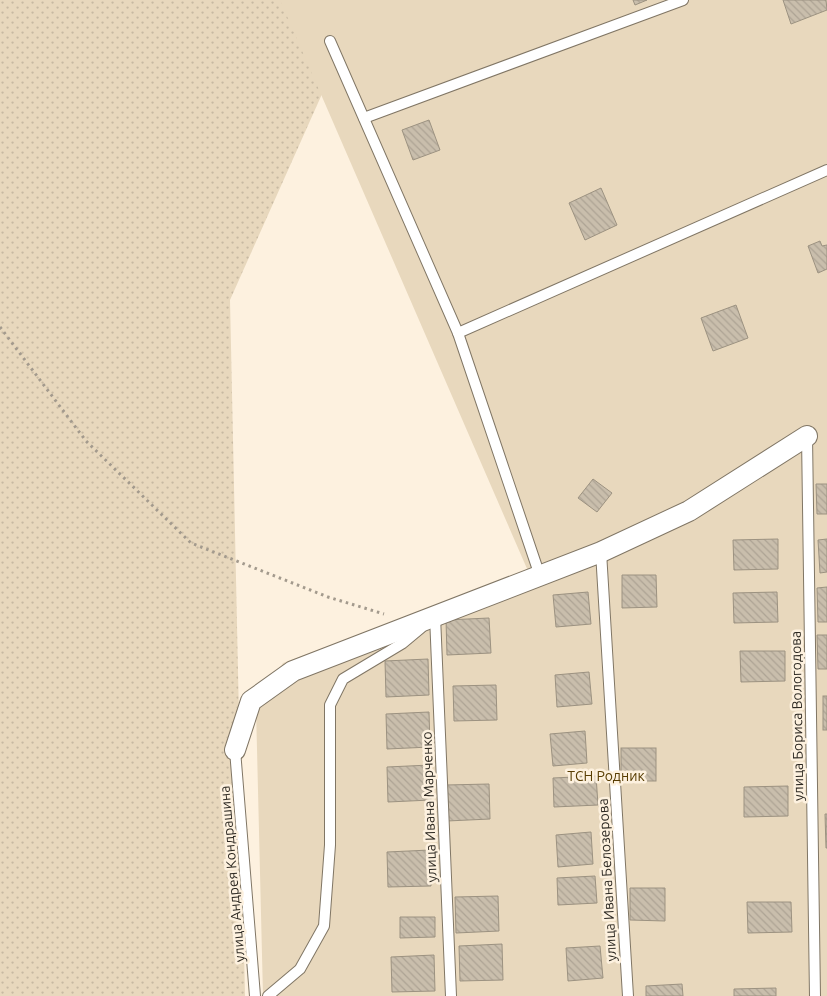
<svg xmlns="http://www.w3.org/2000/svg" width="827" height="996" viewBox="0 0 827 996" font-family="Ubuntu,sans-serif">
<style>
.grass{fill:url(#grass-dots)}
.garden{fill:#e8d8bd}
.building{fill:url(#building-back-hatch);stroke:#9c9281}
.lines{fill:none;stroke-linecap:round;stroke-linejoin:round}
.service-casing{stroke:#807665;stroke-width:12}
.minor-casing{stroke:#807665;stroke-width:22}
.path{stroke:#a39a8d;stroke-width:3;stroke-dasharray:2.5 4;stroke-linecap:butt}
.service{stroke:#fff;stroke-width:10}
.minor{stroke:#fff;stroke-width:20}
.labels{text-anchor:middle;stroke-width:5;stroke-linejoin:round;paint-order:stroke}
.street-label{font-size:14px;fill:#2d2922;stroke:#fdf1df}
.park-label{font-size:14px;fill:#583d03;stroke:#fdf1df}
</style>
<defs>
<pattern id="grass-dots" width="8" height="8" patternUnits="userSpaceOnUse" patternTransform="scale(1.25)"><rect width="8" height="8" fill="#e8d8bd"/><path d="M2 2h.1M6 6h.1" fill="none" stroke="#c7b9a2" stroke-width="1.8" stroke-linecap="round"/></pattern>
<pattern id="building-back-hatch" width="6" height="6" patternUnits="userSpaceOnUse" patternTransform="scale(1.25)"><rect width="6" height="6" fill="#c9beac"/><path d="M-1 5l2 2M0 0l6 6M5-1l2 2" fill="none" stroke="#ada394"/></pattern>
</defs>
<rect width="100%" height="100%" fill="#fdf1df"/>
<polygon class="grass" points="0,0 364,0 230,300 245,996 0,996"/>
<polygon class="garden" points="280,0 827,0 827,996 263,996 256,708 283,663 528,571"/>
<g class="building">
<polygon points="633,0 647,0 635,5"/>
<polygon points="783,0 826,0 827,10 791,24"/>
<polygon points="429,120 440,150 413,160 402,130"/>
<polygon points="601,188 617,225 585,240 569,203"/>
<polygon points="820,241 822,246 827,245 827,269 818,273 808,246"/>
<polygon points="736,305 748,338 713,351 701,318"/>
<polygon points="593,479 612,493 597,512 578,498"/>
<polygon points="816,484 827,484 827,514 817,514"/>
<polygon points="778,539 778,569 734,570 733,540"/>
<polygon points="827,539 827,572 820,573 818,540"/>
<polygon points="622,575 656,575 657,607 622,608"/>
<polygon points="827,587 827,622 818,622 817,588"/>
<polygon points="588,592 591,624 556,627 553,595"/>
<polygon points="777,592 778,622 734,623 733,593"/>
<polygon points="489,618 491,653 447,655 446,620"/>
<polygon points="817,635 827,635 827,669 818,669"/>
<polygon points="740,651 785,651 785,681 741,682"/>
<polygon points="428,659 429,695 386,697 385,661"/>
<polygon points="589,672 592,704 557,707 555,675"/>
<polygon points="496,685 497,720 454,721 453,686"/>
<rect x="823" y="696" width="4" height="34"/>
<polygon points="429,712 430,747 387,749 386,714"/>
<polygon points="585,731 587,763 553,766 550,734"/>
<rect x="621" y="748" width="35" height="33"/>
<polygon points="430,765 431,800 388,802 387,767"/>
<polygon points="596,776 598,805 554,807 553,778"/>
<polygon points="489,784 490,819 447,821 446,785"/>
<polygon points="788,786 788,816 744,817 744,787"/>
<polygon points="825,814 827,814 827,848 826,848"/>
<polygon points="591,832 593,864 558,867 556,835"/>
<polygon points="430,850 431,886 388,887 387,852"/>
<polygon points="595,876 597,903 558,905 557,878"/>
<polygon points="630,888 665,888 665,921 630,920"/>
<polygon points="498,896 499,931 456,933 455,897"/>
<polygon points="747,902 791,902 792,932 748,933"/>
<polygon points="400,917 435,917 435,937 400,938"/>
<polygon points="502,944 503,980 460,981 459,946"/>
<polygon points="600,946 603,978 568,981 566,948"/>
<polygon points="434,955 435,991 392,992 391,957"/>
<polygon points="682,984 683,996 646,996 646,986"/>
<polygon points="776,988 776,996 734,996 734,989"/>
</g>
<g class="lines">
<g class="service-casing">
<g id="service">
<polyline points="330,41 458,333 540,576"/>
<polyline points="364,118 683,0"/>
<polyline points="458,333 827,170"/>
<polyline points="807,436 815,996"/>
<polyline points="601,552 628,996"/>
<polyline points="435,616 451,996"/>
<polyline points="235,750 255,996"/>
<polyline points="268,996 300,969 324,926 330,845 330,705 343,679 403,643 421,628"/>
</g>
</g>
<g class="minor-casing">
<polyline id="minor" points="235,750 251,701 293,671 601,552 689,511 807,436"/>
</g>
<polyline class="path" points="0,327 86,441 191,543 328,597 384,614"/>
<use href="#service" class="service"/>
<use href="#minor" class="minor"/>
</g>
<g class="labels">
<g class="street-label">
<text transform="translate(797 716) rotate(-91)" y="5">улица Бориса Вологодова</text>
<text transform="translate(429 807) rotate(-92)" y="5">улица Ивана Марченко</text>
<text transform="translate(232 874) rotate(-95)" y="5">улица Андрея Кондрашина</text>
<text transform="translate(607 880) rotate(-93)" y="5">улица Ивана Белозерова</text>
</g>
<g class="park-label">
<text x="606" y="781">ТСН Родник</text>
</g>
</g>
</svg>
